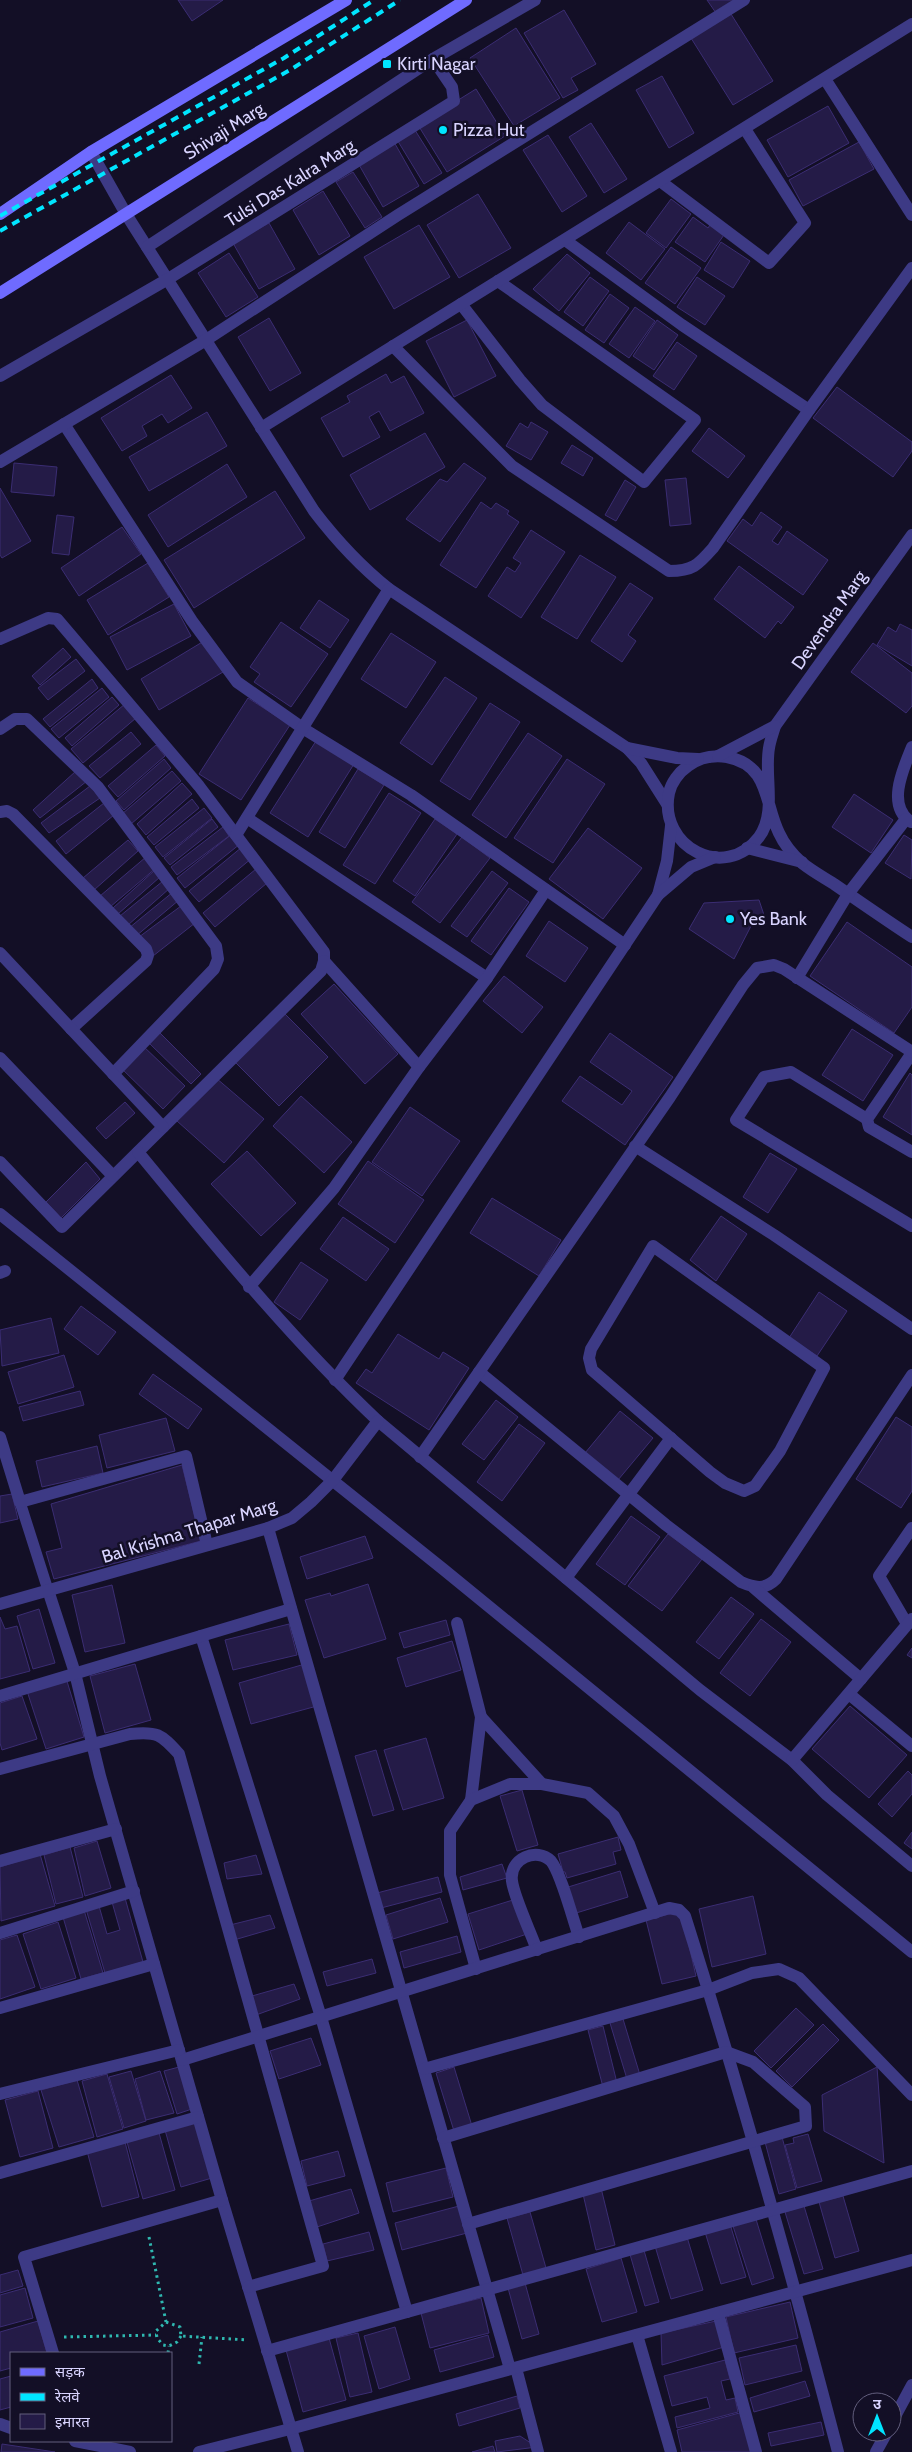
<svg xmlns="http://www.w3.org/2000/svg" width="912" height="2452" viewBox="0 0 912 2452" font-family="Cabin,'Noto Sans Devanagari',sans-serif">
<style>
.building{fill:#241b47;stroke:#3b2d73}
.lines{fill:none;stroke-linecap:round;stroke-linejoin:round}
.path{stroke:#2fb8b0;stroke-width:3;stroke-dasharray:2.5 4;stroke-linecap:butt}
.lane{stroke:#3d3a85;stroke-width:11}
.street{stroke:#3d3a85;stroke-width:12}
.secondary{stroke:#6f6bff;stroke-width:12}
.rail{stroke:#00e5ff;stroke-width:4;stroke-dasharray:8 6;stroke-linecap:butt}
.poi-dot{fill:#00e5ff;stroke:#130f26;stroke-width:2}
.labels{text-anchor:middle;stroke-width:5;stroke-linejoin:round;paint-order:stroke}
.poi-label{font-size:18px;fill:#d9d4ff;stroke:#130f26;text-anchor:start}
.street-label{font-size:18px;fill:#d9d4ff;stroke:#130f26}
</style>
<rect width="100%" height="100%" fill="#130f26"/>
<g class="building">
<polygon points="178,0 223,0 192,21"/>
<polygon points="707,0 737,0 716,13"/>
<polygon points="564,10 596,64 571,78 578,90 563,98 524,33"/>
<polygon points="731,14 773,81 733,105 691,38"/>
<polygon points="516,28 560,98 514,126 470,58"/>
<polygon points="662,76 694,133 669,148 636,90"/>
<polygon points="476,89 505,136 447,172 418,125"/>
<polygon points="828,106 849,143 788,177 767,140"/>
<polygon points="591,123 627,179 604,193 569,137"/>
<polygon points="413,127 442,173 424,184 396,138"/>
<polygon points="548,135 587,196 562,212 523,150"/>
<polygon points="394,142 419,186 383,207 358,163"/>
<polygon points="859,142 874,169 803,206 789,180"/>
<polygon points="353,172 382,217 365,228 336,182"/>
<polygon points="323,191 350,236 319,255 293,210"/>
<polygon points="478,194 511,248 459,278 427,225"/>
<polygon points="671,199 691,214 666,248 646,233"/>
<polygon points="693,217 708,228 712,222 726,232 705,262 675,242"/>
<polygon points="629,222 665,249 641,280 606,253"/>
<polygon points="269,223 295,269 259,289 233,243"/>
<polygon points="419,225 450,277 394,309 364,257"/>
<polygon points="721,242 750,261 733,288 704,270"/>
<polygon points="671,247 701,268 675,304 645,283"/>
<polygon points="229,253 258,297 226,317 198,273"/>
<polygon points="567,254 590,273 559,311 533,289"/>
<polygon points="590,277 609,291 583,326 564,312"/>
<polygon points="697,277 725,296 705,325 677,307"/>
<polygon points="610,294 629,308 604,343 585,330"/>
<polygon points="635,307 655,321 629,358 609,344"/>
<polygon points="269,318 301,373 270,391 238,337"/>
<polygon points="467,320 496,376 454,397 426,341"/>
<polygon points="657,320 678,335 654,370 633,356"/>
<polygon points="677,342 697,356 674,390 653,376"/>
<polygon points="386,374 391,383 404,376 424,413 390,431 379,411 369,417 380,437 343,457 321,418 350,402 347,396"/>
<polygon points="171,375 192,408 168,423 162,414 142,426 147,436 122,451 101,418"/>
<polygon points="837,387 912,442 912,451 893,477 813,418"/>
<polygon points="207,412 227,446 149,491 129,457"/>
<polygon points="531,422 548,432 531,460 506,446 520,423 528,428"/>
<polygon points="709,428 745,456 728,478 692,451"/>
<polygon points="425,433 445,467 370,510 350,475"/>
<polygon points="572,445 593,458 583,476 561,463"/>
<polygon points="14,463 57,467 54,496 11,492"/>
<polygon points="464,463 486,478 440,542 406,519 440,479 447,482"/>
<polygon points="227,464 247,497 168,547 148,515"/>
<polygon points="686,478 691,524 670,526 665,480"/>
<polygon points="625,480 636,487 616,521 605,515"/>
<polygon points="0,488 31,541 2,558 0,555"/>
<polygon points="275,491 305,538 194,608 164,560"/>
<polygon points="481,502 491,509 496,503 509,511 507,514 519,522 476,588 440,565"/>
<polygon points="761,512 782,527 772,541 778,545 787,531 828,560 803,595 727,541 743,519 752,526"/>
<polygon points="57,515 74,517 69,555 52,553"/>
<polygon points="122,527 141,554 79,596 61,568"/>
<polygon points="531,530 565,552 521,618 488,596 507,567 515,572 521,563 513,558"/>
<polygon points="580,555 616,577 577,639 541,617"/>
<polygon points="148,563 169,597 108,635 87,600"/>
<polygon points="739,566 794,607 781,624 778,621 765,638 714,599"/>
<polygon points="630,583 653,598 628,635 636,641 622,662 591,641"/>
<polygon points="319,600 349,620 330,648 300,628"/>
<polygon points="174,604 191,636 127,670 110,637"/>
<polygon points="281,622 328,654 291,707 254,682 260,674 250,667"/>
<polygon points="900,624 912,630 912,666 877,645 888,627 896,632"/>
<polygon points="391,633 436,662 406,708 361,679"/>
<polygon points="204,641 223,672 159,710 141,679"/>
<polygon points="873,643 912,673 912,706 906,713 851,672"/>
<polygon points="63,648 71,657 40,685 32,676"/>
<polygon points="76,659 85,671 48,700 38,688"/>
<polygon points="445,677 477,698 432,765 400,743"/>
<polygon points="92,679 98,688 50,727 43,719"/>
<polygon points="102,688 109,697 59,738 51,729"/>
<polygon points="112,697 119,705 72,746 65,738"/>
<polygon points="248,698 290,725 241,800 199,774"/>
<polygon points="490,703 520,722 470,800 440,781"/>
<polygon points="125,704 136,718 83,763 71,749"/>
<polygon points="131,732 141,744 100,778 89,766"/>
<polygon points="528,733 562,756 506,838 472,815"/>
<polygon points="316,741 354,764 308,837 270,813"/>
<polygon points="156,745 165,756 118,797 108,786"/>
<polygon points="164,759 171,768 124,810 116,801"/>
<polygon points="567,759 605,784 553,863 514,838"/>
<polygon points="358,769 384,785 345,848 319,832"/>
<polygon points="76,771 87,781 40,818 33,810"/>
<polygon points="172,771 181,781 131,824 122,814"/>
<polygon points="182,783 192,794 146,835 137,824"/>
<polygon points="90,786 100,798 49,833 41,823"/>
<polygon points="389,793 421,813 375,884 343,865"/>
<polygon points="854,794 893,820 871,853 832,827"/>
<polygon points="192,799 199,808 154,845 147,837"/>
<polygon points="104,803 114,815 66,854 56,841"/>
<polygon points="204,808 212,818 163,857 155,847"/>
<polygon points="212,819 218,827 170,865 164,858"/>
<polygon points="435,819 457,834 415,896 393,881"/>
<polygon points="223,827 229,836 177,875 171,867"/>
<polygon points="588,828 642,868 603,919 549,879"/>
<polygon points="232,834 240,844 185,888 177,878"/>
<polygon points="904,835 912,840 911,879 885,863"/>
<polygon points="462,837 490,858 440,923 412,902"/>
<polygon points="128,840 138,851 94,890 83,878"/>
<polygon points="242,847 252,858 199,902 189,891"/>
<polygon points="146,857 156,868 110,907 100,896"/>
<polygon points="256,869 267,883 215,927 203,913"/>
<polygon points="155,870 160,877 118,914 113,908"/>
<polygon points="492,871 508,883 467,937 451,926"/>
<polygon points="163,881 170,888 128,925 120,916"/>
<polygon points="509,888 529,902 491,955 471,941"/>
<polygon points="173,892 179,900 136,936 129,928"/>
<polygon points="759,900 766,921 751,926 734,959 689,929 704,903"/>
<polygon points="181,906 195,923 153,956 139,937"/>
<polygon points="549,921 588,948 565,982 526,956"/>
<polygon points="847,922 912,967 912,1007 894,1033 810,976"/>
<polygon points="504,976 543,1007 522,1033 483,1001"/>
<polygon points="334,984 398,1054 365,1084 301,1014"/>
<polygon points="282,1011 328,1057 279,1106 233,1060"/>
<polygon points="852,1029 893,1055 863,1101 822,1075"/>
<polygon points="158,1031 201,1074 191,1084 148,1042"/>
<polygon points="610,1033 673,1077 625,1145 562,1101 580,1076 622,1105 632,1091 590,1062"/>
<polygon points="142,1045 185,1086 163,1109 120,1067"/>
<polygon points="910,1073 912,1075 912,1135 883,1117"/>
<polygon points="216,1078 264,1119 224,1163 177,1121"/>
<polygon points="301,1096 352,1142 324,1173 273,1126"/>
<polygon points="125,1102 135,1113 106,1139 96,1128"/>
<polygon points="410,1107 460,1141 422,1196 372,1162"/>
<polygon points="247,1151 296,1203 261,1236 211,1184"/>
<polygon points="770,1153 797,1169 768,1213 743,1197"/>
<polygon points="368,1161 424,1200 395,1243 338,1204"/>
<polygon points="86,1162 100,1179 61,1218 46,1202"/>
<polygon points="492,1198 561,1240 539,1276 470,1233"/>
<polygon points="721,1216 747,1234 716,1281 690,1260"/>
<polygon points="343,1217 389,1249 366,1281 320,1249"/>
<polygon points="301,1262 328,1280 300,1320 274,1302"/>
<polygon points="819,1292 847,1311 817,1356 789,1338"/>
<polygon points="81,1306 116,1332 98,1355 64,1329"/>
<polygon points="51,1318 59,1353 2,1366 0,1330"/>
<polygon points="398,1334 439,1359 443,1352 469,1368 429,1430 356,1383 366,1369 372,1373"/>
<polygon points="64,1355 74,1387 18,1404 8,1372"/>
<polygon points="153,1374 202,1409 188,1429 139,1394"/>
<polygon points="80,1391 84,1405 23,1421 19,1407"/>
<polygon points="496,1400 518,1417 484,1460 462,1444"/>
<polygon points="620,1411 653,1438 618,1480 585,1453"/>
<polygon points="896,1417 912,1427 912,1491 901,1508 856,1479"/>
<polygon points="166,1418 175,1451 107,1468 99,1435"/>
<polygon points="519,1424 545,1443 502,1501 477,1482"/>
<polygon points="97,1446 103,1473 42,1487 36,1461"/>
<polygon points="182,1465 201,1541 54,1579 46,1552 62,1548 51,1504"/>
<polygon points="12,1494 18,1519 0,1523 0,1496"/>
<polygon points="631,1516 660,1537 625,1585 596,1564"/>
<polygon points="668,1534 702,1559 662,1611 628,1586"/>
<polygon points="365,1536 373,1558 307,1579 300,1557"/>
<polygon points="368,1584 386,1639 324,1658 305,1600 330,1593 331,1596"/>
<polygon points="112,1585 125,1643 85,1652 72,1595"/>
<polygon points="731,1597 754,1614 719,1659 696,1642"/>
<polygon points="39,1609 55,1663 33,1669 17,1616"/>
<polygon points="0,1617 5,1629 17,1626 30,1671 0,1679"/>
<polygon points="761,1619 791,1642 750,1696 720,1673"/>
<polygon points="446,1620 450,1635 404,1648 399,1633"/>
<polygon points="289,1624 297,1655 233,1670 225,1640"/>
<polygon points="452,1641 461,1670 406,1687 397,1658"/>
<polygon points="912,1648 912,1658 907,1655"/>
<polygon points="135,1664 151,1720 105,1733 90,1676"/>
<polygon points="305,1664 317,1706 251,1724 239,1683"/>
<polygon points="66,1678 84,1737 46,1749 27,1691"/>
<polygon points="22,1696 37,1739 2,1750 0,1743 0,1703"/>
<polygon points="850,1706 907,1755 869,1798 812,1749"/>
<polygon points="426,1738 444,1798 403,1810 384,1750"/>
<polygon points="376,1750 394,1810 373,1816 355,1756"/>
<polygon points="908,1771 912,1775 912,1794 892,1817 878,1804"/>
<polygon points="522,1790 538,1845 517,1851 500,1796"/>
<polygon points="912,1832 912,1849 904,1843"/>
<polygon points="618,1837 621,1850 613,1852 616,1864 567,1878 565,1872 563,1872 558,1854"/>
<polygon points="97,1841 111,1888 85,1896 74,1848"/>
<polygon points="70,1847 83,1897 56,1904 44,1855"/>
<polygon points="40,1854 55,1906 1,1921 0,1867"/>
<polygon points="256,1855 262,1874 227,1879 224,1863"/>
<polygon points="502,1864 507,1878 463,1890 460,1877"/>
<polygon points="620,1871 628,1897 573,1914 565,1888"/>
<polygon points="438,1877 442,1892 381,1908 377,1893"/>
<polygon points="753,1896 766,1954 712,1967 699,1909"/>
<polygon points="125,1898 143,1962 105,1973 86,1909 99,1906 107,1934 120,1930 112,1902"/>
<polygon points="440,1898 448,1922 393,1939 386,1915"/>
<polygon points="516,1899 527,1934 479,1950 468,1914"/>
<polygon points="84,1910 103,1973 81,1979 63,1917"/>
<polygon points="681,1911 696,1976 662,1984 646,1920"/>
<polygon points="270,1915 275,1928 234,1940 230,1925"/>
<polygon points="58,1922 76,1978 41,1989 23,1934"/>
<polygon points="17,1935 35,1987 0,1999 0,1940"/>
<polygon points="457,1936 461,1952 404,1968 400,1952"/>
<polygon points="372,1959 376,1973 327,1986 323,1972"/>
<polygon points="294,1984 300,1999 256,2015 252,1996"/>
<polygon points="796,2008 814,2025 771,2068 754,2051"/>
<polygon points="623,2019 640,2075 627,2079 610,2023"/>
<polygon points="823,2024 839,2040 792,2087 776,2071"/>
<polygon points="603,2026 617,2083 603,2087 588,2030"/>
<polygon points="311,2038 321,2065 279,2079 270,2051"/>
<polygon points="179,2067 192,2109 177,2114 164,2071"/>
<polygon points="454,2067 472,2126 454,2131 436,2073"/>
<polygon points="877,2067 884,2163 824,2131 822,2095"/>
<polygon points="131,2071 146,2121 124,2128 109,2077"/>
<polygon points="160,2071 174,2113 146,2120 135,2079"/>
<polygon points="107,2074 123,2129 97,2137 82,2081"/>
<polygon points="77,2080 94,2137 59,2147 41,2090"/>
<polygon points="38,2091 53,2148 20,2157 5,2100"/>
<polygon points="196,2121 212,2178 181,2187 165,2130"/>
<polygon points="159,2133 175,2190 143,2199 127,2142"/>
<polygon points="808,2134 822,2181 797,2188 785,2145 794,2143 793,2138"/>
<polygon points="782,2137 796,2189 779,2194 765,2142"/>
<polygon points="125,2142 139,2197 102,2207 87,2151"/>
<polygon points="338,2151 345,2176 307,2186 301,2161"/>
<polygon points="446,2168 453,2197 393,2212 386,2183"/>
<polygon points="601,2188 615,2245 596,2250 583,2194"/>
<polygon points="351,2189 359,2213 317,2227 309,2201"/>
<polygon points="843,2196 859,2251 835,2258 819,2202"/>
<polygon points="459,2206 467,2233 402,2250 395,2223"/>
<polygon points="804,2206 823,2269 804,2274 785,2212"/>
<polygon points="530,2212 546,2268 523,2275 507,2218"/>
<polygon points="755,2216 774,2278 752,2285 732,2223"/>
<polygon points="730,2224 746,2277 721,2284 705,2232"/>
<polygon points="369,2232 374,2250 327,2261 323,2244"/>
<polygon points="687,2237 703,2290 671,2299 655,2246"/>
<polygon points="643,2247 659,2302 645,2306 629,2251"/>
<polygon points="621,2258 637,2312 602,2322 586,2269"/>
<polygon points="18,2270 23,2286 0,2293 0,2275"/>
<polygon points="525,2283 539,2334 522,2339 508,2288"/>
<polygon points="25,2288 33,2318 0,2327 0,2295"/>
<polygon points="481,2298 489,2333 430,2348 421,2313"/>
<polygon points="790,2302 798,2338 734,2353 726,2317"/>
<polygon points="38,2321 47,2353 11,2353 11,2368 0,2371 0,2332"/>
<polygon points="716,2321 724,2347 662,2365 661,2333"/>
<polygon points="395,2327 410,2379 379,2389 364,2336"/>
<polygon points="358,2333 372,2392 350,2397 336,2338"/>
<polygon points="488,2335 494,2357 440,2372 434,2350"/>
<polygon points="329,2338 346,2400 303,2412 286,2350"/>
<polygon points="796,2345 802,2371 745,2385 739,2358"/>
<polygon points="725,2360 730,2379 721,2381 726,2400 735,2398 738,2412 677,2428 675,2417 710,2408 707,2397 672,2406 664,2376"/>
<polygon points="11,2376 11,2407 0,2410 0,2379"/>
<polygon points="805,2381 810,2396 754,2412 750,2398"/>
<polygon points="517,2396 520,2408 459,2426 456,2414"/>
<polygon points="743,2412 751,2452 682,2452 677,2430"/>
<polygon points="821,2422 824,2435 771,2446 768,2433"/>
<polygon points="520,2436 537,2447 497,2452 495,2441"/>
<polygon points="2,2444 55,2452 1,2452"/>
<polygon points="493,2446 495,2452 472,2452"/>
</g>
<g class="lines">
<g class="path">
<polyline points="149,2237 166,2322"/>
<polyline points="181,2336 177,2342 169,2346 163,2345 157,2338 156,2331 166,2322 180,2327 181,2336 248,2340"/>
<polyline points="64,2337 156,2335"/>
<polyline points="168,2353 169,2346"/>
<polyline points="199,2364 202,2337"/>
<polyline points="156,2442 156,2441"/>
</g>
<polyline class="lane" points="20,1502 48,1590"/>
<g class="street">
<polyline points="825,79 912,215"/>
<path d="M91 152 126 214 314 511C337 541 360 566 389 589L627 748 641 763 667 804"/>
<polyline points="660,181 769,263 805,223 745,129"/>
<polyline points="565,240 682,325 809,410"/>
<polyline points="147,247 433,59 535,0"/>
<polyline points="461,304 520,380 542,405 644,482 695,420 498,281"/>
<path d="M393 346 512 466 669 571C693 571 698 565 713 548L809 410 912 268"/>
<polyline points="0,376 168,279 454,101 452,87 433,59"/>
<polyline points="64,424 192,621 237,682 304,729 411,795 625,945"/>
<polyline points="261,428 912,24"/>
<polyline points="0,462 206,340 398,215 744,0"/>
<path d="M912 535 775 726C773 733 770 741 769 748 764 776 777 813 759 837 725 882 658 847 669 793 671 783 679 772 688 766 700 757 713 755 727 757 770 765 764 803 779 833 784 844 793 855 802 863 812 871 823 877 834 884 860 902 886 920 912 937"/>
<polyline points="0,639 48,618 57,619 199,786 324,952 324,961 321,971 62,1227 0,1162"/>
<polyline points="0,729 15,719 27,719 98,787 216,946 218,959 214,969 113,1074"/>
<polyline points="627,748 677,758 698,759"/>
<polyline points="718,756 775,726"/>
<polyline points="0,812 7,811 13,814 146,949 148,955 146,961 71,1029"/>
<polyline points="247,818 487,978"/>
<path d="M911 822C886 806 903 769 912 747"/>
<polyline points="236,835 389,589"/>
<polyline points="747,848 802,862"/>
<polyline points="658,895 667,861 671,826"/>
<polyline points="0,953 163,1127"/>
<polyline points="324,961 419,1067"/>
<polyline points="797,978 848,894 906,819"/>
<polyline points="912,1053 867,1119 869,1127 912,1152"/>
<polyline points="0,1058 113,1176"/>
<polyline points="867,1119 791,1072 764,1077 736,1120 912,1226"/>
<polyline points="635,1146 774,1235 912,1329"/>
<path d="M138 1152C215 1245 290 1338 378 1421L700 1690 792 1760 827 1795 912 1866"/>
<polyline points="0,1214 443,1569 912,1952"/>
<polygon points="653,1246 824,1368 780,1451 755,1486 744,1491 725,1483 710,1472 592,1370 589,1358 591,1349"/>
<polyline points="0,1273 5,1271"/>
<polyline points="249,1287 334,1188 419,1067 487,978 546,890"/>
<path d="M479 1372 666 1525 741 1582C755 1588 765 1590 776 1579L912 1375"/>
<polyline points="335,1380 658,895 691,867 715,857"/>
<polyline points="0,1437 20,1502 186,1456 207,1545"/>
<polyline points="420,1457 670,1097 743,985 757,968 774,965 784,969 912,1052"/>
<polyline points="268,1528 510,2369"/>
<polyline points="566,1578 671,1438"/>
<polyline points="754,1588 861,1679"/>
<polyline points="48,1590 75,1673 100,1776 222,2200 298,2452"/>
<polyline points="0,1604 268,1528 292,1518 311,1502 333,1480 378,1421"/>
<polyline points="457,1623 481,1717"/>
<polyline points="907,1624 879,1576 912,1528"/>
<polyline points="201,1636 321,2017 407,2312"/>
<polyline points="849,1694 912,1746"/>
<polyline points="0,1696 291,1609"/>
<polyline points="792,1760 912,1619"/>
<path d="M0 1769 130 1734C157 1731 161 1734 179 1754L323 2266 248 2287"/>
<polyline points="471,1800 481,1717 542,1784"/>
<polyline points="0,1861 116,1829"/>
<polyline points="0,1933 134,1891"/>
<path d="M537 1950C531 1933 514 1897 512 1881 509 1858 537 1847 551 1861 561 1873 573 1920 579 1937"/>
<polyline points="476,1969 450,1875 450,1831 471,1800 510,1784 542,1784 588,1793 614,1816 629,1844 655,1913"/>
<polyline points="0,2008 154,1964"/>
<path d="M182 2060 669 1908 679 1910 685 1916C741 2093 791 2272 838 2452"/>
<polyline points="424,2069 708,1990 752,1973 779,1969 799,1978 912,2095"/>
<polyline points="0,2094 179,2050"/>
<polyline points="443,2138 726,2052 753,2062 805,2107 806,2126 468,2224"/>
<polyline points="0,2173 198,2117"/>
<polyline points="718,2313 756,2452"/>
<polyline points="637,2335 671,2452"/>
<polyline points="267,2351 912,2171"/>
<polyline points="53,2353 24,2257 222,2200"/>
<polyline points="516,2368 538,2452"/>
<polyline points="892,2422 912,2385"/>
<polyline points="0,2424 11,2428"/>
<polyline points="75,2441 130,2452"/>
<polyline points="199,2452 290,2429 912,2260"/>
<polyline points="876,2452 887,2432"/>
</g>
<g class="secondary">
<polyline points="0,214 91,152 346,0"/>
<polyline points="0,293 466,0"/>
</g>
<g class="rail">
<polyline points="0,216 284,58 374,0"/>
<polyline points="0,231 290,70 400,0"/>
</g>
</g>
<g class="poi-dot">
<rect x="382" y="59" width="10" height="10" rx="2.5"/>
<circle cx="443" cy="130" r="5"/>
<circle cx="730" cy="919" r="5"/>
</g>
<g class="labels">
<g class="poi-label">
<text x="397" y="70">Kirti Nagar</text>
<text x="453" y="136">Pizza Hut</text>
<text x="740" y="925">Yes Bank</text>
</g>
<g class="street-label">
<text transform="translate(224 131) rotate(-32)" y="6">Shivaji Marg</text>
<text transform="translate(290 183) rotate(-32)" y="6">Tulsi Das Kalra Marg</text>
<text transform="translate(829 620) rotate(-55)" y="6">Devendra Marg</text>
<text transform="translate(189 1531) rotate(-17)" y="6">Bal Krishna Thapar Marg</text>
</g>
</g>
<rect x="10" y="2352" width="162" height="90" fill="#130f26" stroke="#625e7d"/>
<rect x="20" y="2368" width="25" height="8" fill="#6f6bff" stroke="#625e7d"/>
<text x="55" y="2377" font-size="15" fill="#d9d4ff">सड़क</text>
<rect x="20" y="2393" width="25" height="8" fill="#00e5ff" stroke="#625e7d"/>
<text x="55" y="2402" font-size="15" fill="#d9d4ff">रेलवे</text>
<rect x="20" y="2414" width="25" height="15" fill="#241b47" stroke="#625e7d"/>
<text x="55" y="2427" font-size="15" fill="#d9d4ff">इमारत</text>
<g transform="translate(877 2417)"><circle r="24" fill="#130f26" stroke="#625e7d"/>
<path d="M0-4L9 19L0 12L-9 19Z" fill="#00e5ff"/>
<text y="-8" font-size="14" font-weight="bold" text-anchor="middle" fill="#d9d4ff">उ</text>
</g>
</svg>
